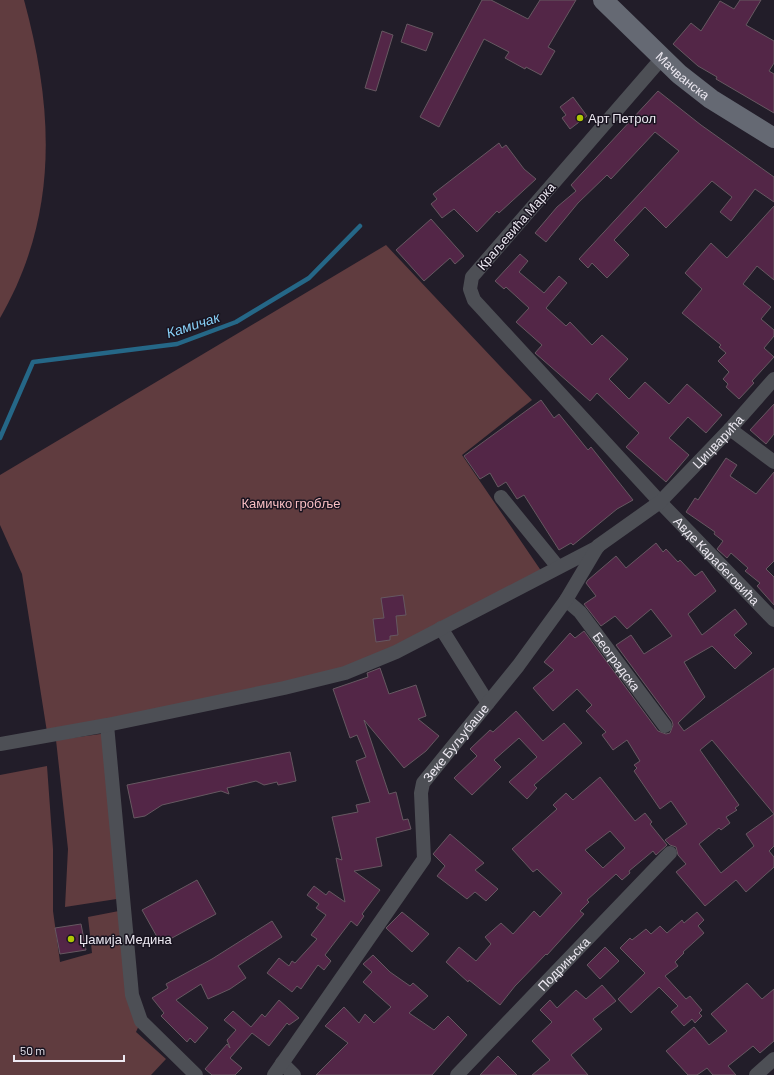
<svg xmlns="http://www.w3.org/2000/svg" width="774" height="1075" viewBox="0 0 774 1075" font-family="Barlow,sans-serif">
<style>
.green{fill:#603c3f}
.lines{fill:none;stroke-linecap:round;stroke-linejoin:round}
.stream{stroke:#256787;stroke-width:4.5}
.building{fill:#532647;stroke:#665861;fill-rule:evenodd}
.minor{stroke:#4d4f55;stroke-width:14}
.secondary{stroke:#656973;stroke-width:20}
.poi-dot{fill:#afc505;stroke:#191420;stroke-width:1.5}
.labels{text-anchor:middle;stroke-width:3;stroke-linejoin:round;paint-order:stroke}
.street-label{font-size:13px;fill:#ede9f2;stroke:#191420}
.poi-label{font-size:13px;fill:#ede9f2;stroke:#191420;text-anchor:start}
.park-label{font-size:13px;fill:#f9bfc4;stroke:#191420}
.water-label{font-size:14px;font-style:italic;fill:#89d1f8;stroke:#191420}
</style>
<rect width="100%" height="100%" fill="#221d29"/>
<g class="green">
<path d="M0 0H24C54 110 59 216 0 318Z"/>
<polygon points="386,245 532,400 462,455 546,578 350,666 286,690 47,732 22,574 0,525 0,475"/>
<polygon points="108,733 123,898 65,907 68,849 56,740"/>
<polygon points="47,766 53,849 53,911 60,962 92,953 88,917 124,910 141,1021 136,1032 166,1059 151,1075 0,1075 0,775"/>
</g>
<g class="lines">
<polyline class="stream" points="0,438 33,362 177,344 236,322 309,278 360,226"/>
</g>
<g class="building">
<polygon points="482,0 491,0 528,19 540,0 576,0 548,47 555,51 541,75 526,67 525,69 505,58 509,52 484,39 439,127 420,117"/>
<polygon points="740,0 761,0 746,25 774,41 774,63 769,71 774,74 774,113 716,79 717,77 698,66 673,44 691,23 701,31 720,1 734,9"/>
<polygon points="407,24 433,33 426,51 401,42"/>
<polygon points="382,31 393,35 376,91 365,88"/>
<polygon points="658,91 701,125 774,177 774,202 755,189 731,221 720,212 732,197 712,181 666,228 645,207 614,240 629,255 607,278 592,263 588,268 579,259 679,151 655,132 611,179 607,175 578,203 546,242 535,233 557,207 576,191 571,185"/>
<polygon points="573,97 587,116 570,129 562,118 566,115 560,107"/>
<polygon points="499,143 502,148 506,145 524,169 536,179 499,213 497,211 477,232 454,209 442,218 431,204 437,199 433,194"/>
<polygon points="774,206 774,280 757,266 743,284 771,307 761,319 774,330 774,336 764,348 774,357 752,381 754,383 739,399 726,387 728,384 723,379 729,372 718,361 726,353 719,347 721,345 682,313 702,289 685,273 711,243 727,258"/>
<polygon points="431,219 464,256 455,264 450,258 424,281 396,250"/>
<polygon points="520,254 528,261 519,272 544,293 559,276 567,283 546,308 566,326 570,322 592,345 602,335 628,359 609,379 629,399 645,382 669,404 687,384 722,415 706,433 688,417 669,438 689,455 666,482 626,447 639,433 597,393 590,401 535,353 542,345 516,322 529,308 506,287 504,289 495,281"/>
<polygon points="541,400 554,418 559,414 588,450 591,447 633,500 617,509 573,545 571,543 559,550 524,495 517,499 506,482 498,487 490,473 480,479 464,456"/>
<polygon points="774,404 774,434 766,444 750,430"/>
<polygon points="726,458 737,465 730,476 756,494 774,472 774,561 766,569 774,577 774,605 757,586 760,583 745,571 748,568 731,553 727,558 717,549 723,541 714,534 715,532 686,512 695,498 698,500"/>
<path d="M656 543 663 552 666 549 678 562 680 560 695 576 702 571 716 591 688 614 702 635 735 609 747 624 734 635 752 653 735 669 712 646 684 662 705 697 678 723 684 731 774 668V846L769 851 774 857V867L746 892 736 880 705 906 676 872 686 864 678 855 676 847 670 845 665 840 687 824 671 801 660 809 634 771 637 768 634 765 640 761 627 740 613 750 602 735 606 732 586 711 592 705 577 689 553 711 533 688 554 670 544 662 553 652 570 633 575 638 584 631 658 731 666 734 670 733 673 725 672 721 616 645 631 635 644 654 672 636 651 609 627 629 615 616 601 626 584 604 596 596 586 583 588 580 616 556 626 568ZM712 740 774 814 746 834 754 846 721 873 699 844 719 828 721 830 730 823 726 817 737 810 735 808 739 805 700 750Z"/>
<polygon points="403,595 406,615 396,616 398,635 390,636 390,640 376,642 373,619 384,618 381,598"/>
<polygon points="380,668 389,694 416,685 426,716 418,719 439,736 426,751 404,768 364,720 389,794 396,792 403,820 408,819 411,829 376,838 382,866 354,871 380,890 362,914 364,916 357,926 351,921 325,955 331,961 324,970 318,965 301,989 297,986 292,992 267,973 279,958 289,966 292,961 295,963 317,939 311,935 326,915 316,908 319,904 307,895 314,886 326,895 329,891 345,902 336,858 342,860 332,817 358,812 356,805 370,802 356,761 366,757 357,735 350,738 333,689 368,677 367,673"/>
<polygon points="516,711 543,741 564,723 582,743 534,785 537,788 527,799 509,782 537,757 519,738 494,760 501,767 472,795 454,778 477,756 470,749 490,730 493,732"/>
<polygon points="290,752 296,781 278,785 277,782 264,785 256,781 227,788 229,794 221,791 162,805 145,816 134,818 127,785"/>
<path d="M600 777 635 821 645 813 652 822 650 824 667 845 656 855 653 851 629 871 630 873 622 880 616 874 587 900 589 902 580 911 584 914 547 955 546 954 515 986 500 1005 469 980 468 982 446 962 459 947 476 961 491 944 485 937 501 923 513 934 534 911 540 917 562 893 537 869 533 872 512 849 557 809 553 805 566 793 573 800ZM610 831 625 848 603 868 585 850Z"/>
<polygon points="450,834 484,863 475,870 498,889 486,901 475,892 467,899 437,876 445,866 433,854"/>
<polygon points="197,880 216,914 161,944 142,910"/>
<polygon points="402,912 429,934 412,952 386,928"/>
<polygon points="697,912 704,920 698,926 704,933 683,952 684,953 675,962 678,966 665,976 686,999 690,996 702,1010 699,1013 702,1016 695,1023 692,1019 684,1026 671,1012 678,1006 659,987 631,1013 618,999 645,973 620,948 630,938 632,940 646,929 651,934 660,926 667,933 682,920 684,923"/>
<polygon points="272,921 282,937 238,966 246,978 230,989 208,999 201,984 176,1000 208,1028 195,1043 190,1038 187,1042 161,1016 164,1013 152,998 168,988 166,984 212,959"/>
<polygon points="81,924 86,950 60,954 55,928"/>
<polygon points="605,947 619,961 600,979 587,965"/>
<polygon points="373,955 390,972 410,986 413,983 428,996 409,1013 434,1030 448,1016 467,1035 432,1075 316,1075 348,1043 325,1026 344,1007 359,1023 365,1014 374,1023 391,1007 363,982 372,972 363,964"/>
<polygon points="747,983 762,999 774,989 774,1041 760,1053 753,1046 728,1066 736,1075 713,1075 707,1068 697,1075 688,1075 666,1051 694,1027 709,1045 727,1031 711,1014"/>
<polygon points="602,985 616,1001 593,1019 602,1029 571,1055 588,1075 532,1075 550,1060 532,1041 552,1022 540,1010 550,1000 557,1008 576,990 586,999"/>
<polygon points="279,1000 299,1018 289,1025 287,1023 269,1046 252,1033 230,1058 242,1068 235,1075 212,1075 205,1069 227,1044 230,1048 227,1040 236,1030 224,1020 233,1011 251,1027 262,1014 265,1017"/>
<polygon points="498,1056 517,1075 480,1075"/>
</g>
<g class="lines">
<g class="minor">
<path id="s1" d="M662 58 472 277 470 289 474 300 660 502 774 620"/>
<polyline points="730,429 774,462"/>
<polyline points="501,497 558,567"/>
<path id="s2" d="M566 600 580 612 665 726"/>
<polyline points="441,628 488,703"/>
<polyline points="107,725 132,995 141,1021 196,1075"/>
<polyline points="0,744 107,725 284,688 345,673 396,652 598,547"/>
<polyline points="282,1063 294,1075"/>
<path id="s3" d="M274 1075 424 859 421 793 423 783 518 666 566 600 598 546 660 502 730 429 774 379"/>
<path id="s4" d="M457 1075 670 853"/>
<polyline points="756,1075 774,1059"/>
</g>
<path class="secondary" id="s5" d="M603 0 679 74 711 99 774 138"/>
</g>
<g class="poi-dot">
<circle cx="580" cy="118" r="4"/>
<circle cx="71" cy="939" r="4"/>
</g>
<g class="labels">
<g class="street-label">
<text dy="5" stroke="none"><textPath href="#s5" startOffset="110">Мачванска</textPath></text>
<text transform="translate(516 226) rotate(-49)" y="5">Краљевића Марка</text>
<text dy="5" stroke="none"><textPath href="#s3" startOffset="794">Цицварића</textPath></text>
<text dy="5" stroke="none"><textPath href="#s1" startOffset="670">Авде Карабеговића</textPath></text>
<text dy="5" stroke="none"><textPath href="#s2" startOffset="80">Београдска</textPath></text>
<text dy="5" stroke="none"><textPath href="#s3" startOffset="391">Зеке Буљубаше</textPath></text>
<text dy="5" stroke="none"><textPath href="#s4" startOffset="154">Подрињска</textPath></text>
</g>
<g class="poi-label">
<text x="588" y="123">Арт Петрол</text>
<text x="79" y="944">Џамија Медина</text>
</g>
<g class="park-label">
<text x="291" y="508">Камичко гробље</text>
</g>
<g class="water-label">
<text transform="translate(193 325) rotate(-18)" y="5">Камичак</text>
</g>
</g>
<path d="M14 1055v6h110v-6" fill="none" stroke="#ede9f2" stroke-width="2"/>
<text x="20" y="1055" font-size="12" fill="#ede9f2" stroke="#191420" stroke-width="3" paint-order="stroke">50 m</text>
</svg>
